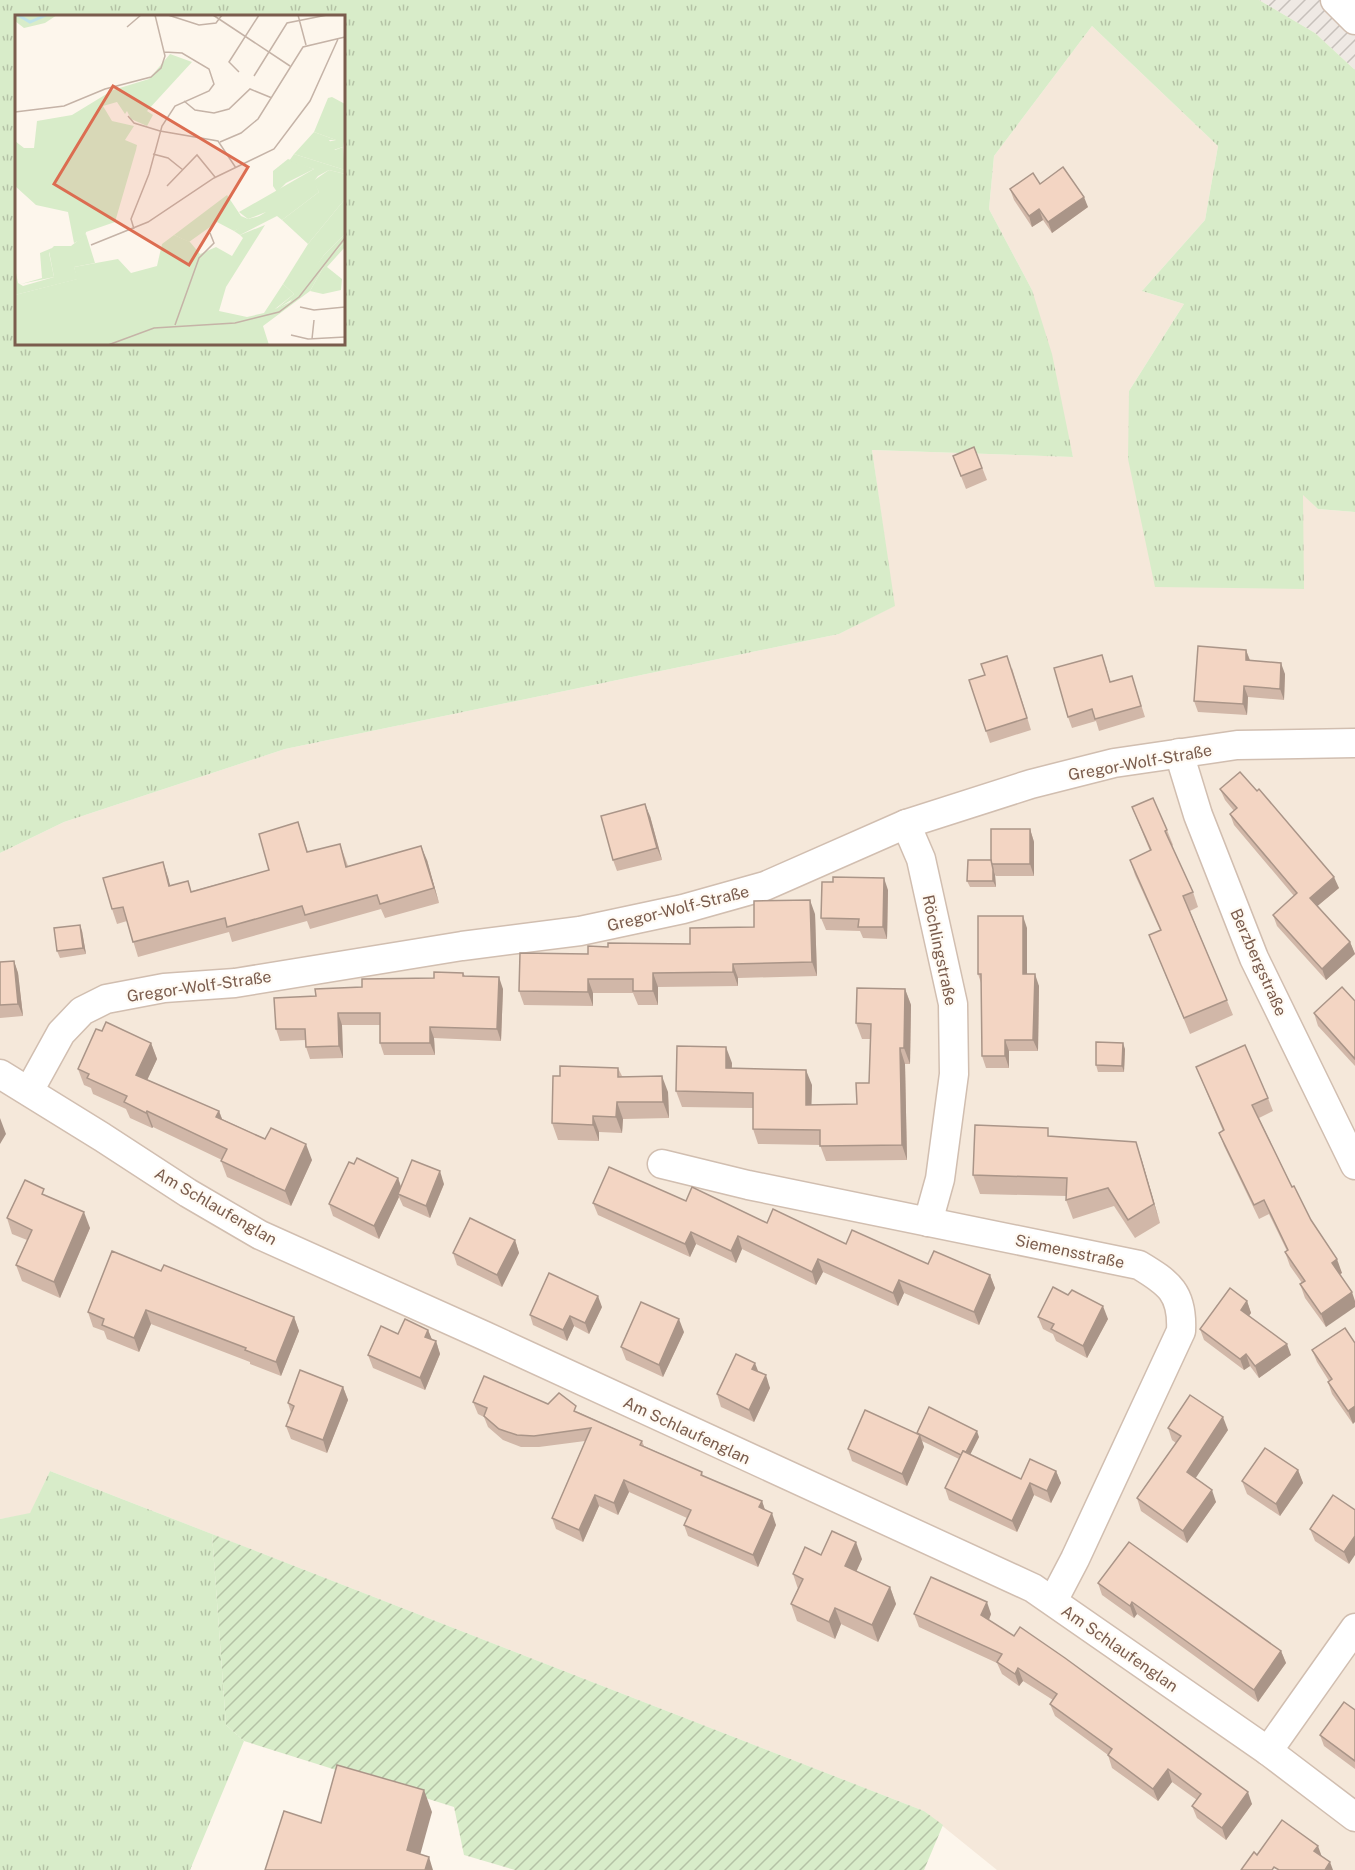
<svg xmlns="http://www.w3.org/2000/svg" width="1355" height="1870" viewBox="0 0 1355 1870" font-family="'Public Sans',sans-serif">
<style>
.residential{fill:#f5e8da}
.industrial{fill:url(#industrial-furrows)}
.grass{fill:url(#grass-tufts);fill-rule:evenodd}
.garden{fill:url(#garden-furrows)}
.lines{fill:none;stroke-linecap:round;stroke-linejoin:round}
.minor-casing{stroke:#d1beb0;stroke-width:31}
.minor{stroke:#fff;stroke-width:28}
.wall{fill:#d1b7a8}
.shaded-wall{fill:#aa9588}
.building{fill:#f3d5c3;stroke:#aa9588;stroke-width:1.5}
.labels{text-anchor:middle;stroke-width:4.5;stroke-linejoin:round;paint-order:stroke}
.street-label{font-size:16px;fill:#7a5c4d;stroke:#fffaf3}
.inset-river{fill:none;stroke:#bfe3e8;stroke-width:3}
.inset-road{fill:none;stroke:#c5b3a7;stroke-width:1.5}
.view{fill:#dc6d51;fill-opacity:0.15;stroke:#dc6d51;stroke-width:3}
.inset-edge{fill:none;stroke:#7a5c4d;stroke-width:3}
</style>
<defs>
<pattern id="industrial-furrows" width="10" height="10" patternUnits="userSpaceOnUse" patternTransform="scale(1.5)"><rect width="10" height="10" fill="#efe9e4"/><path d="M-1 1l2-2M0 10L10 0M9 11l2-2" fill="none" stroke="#c7c0bb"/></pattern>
<pattern id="grass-tufts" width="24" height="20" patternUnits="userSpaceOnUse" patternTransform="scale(1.5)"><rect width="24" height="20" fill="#d8ecc9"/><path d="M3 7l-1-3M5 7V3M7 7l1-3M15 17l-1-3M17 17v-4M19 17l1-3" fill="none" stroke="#b4c2a5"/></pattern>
<pattern id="garden-furrows" width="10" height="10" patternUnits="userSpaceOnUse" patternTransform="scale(1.5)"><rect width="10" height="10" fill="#d8ecc9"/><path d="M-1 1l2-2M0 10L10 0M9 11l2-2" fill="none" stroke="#b4c2a5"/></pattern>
</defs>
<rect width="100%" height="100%" fill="#fdf6ec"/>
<polygon class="residential" points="1092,26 1218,146 1205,220 1142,291 1184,304 1129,391 1303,494 1318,509 1355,512 1355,1870 997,1870 924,1811 50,1471 30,1514 0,1519 0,853 64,822 285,749 839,634 894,606 872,450 1073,457 1032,290 989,209 994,156"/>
<polygon class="industrial" points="1259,0 1355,0 1355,70 1315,33"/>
<g class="grass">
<path d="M0 0H1259L1315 33 1355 70V512L1318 509 1303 495 1304 589 1155 587 1128 459 1129 391 1184 304 1142 291 1205 220 1218 146 1092 26 994 156 989 209 1032 290 1052 354 1073 457 872 450 895 606 839 634 285 749 64 822 0 853ZM16 16H344V344H16Z"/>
<polygon points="50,1471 212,1534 226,1725 244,1741 190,1870 0,1870 0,1519 30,1513"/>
</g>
<polygon class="garden" points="212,1534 924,1811 943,1825 924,1870 515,1870 464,1855 454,1807 244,1741 226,1725"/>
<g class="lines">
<g class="minor-casing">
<g id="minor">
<polyline points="1335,0 1355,20"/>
<polyline points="1179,753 1198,815 1254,958 1355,1165"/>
<polyline points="906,824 921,859 953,1004 954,1074 940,1179 928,1222"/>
<polyline points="0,1074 102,1137 188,1193 260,1235 485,1336 1033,1588 1268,1751 1355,1817"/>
<polyline points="29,1091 61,1033 82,1011 106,999 164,988 235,983 462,946 580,931 683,909 765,886 906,824 1031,784 1114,763 1237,745 1355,743"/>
<path d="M662 1164 748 1185 1139 1265C1169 1283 1183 1293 1181 1331L1075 1559 1053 1601"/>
<polyline points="1268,1751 1355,1628"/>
</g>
</g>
<use href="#minor" class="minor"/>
</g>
<g class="wall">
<polygon points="1040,184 1088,207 1052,233 1043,220 1032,227 1014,200 1010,189"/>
<polygon points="974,447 987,480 966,489 953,456"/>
<polygon points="1246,650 1250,660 1285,674 1284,700 1248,697 1247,715 1198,712 1194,701"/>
<polygon points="1106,666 1110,682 1132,676 1145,717 1099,731 1096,721 1072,728 1068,717"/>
<polygon points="1012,668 1031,730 990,743 986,731"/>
<polygon points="1220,789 1339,888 1317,906 1350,942 1355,954 1326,980 1277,926 1273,915 1294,896 1234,825 1230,814 1234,811 1225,800"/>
<polygon points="1132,807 1167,830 1173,845 1172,846 1193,892 1198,907 1190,911 1233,1015 1190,1034 1149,935 1160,930 1135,875 1130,860 1150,851"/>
<polygon points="650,816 662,860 617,871 613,860"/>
<polygon points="298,822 308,852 340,844 348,866 427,860 439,903 385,918 381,909 310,929 307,921 232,942 229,932 138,957 127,921 117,924 112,909 168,877 170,886 192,891 269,870"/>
<polygon points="1030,829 1034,842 1034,876 996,876 995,875 996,887 970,887 967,881 991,860"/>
<polygon points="888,890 887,939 863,938 860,931 826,930 821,918"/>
<polygon points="815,914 817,976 738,978 738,986 658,987 658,1005 638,1005 633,993 593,993 593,1006 524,1005 519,991 588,954 608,947 690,944 754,927"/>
<polygon points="1027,928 1027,974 1039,986 1038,1051 1009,1051 1009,1068 986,1068 982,1056 981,983 978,974"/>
<polygon points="82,931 86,954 60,958 57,951"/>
<polygon points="14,961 18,973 23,1016 0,1018 0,962"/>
<polygon points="463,973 465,976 503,989 501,1041 434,1038 435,1055 384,1055 380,1043 380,1025 342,1025 343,1058 310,1059 306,1047 306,1040 280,1041 276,1029 362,987 434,978"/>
<polygon points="905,989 911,1005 910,1064 905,1064 907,1160 826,1161 820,1145 758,1144 753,1129 753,1108 682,1107 676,1091 732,1063 732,1069 812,1085 811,1105 857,1104 869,1083 871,1039 862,1039 856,1023"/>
<polygon points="1355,1001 1355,1066 1318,1026 1314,1013"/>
<polygon points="102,1031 151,1043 157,1059 147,1080 219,1111 222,1119 312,1160 291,1206 227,1177 221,1161 222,1160 153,1127 152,1128 130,1118 126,1109 93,1094 91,1088 84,1085 78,1069"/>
<polygon points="1125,1049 1124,1072 1098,1072 1096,1065"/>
<polygon points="1196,1067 1268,1098 1273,1111 1259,1118 1292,1187 1342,1273 1340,1274 1326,1327 1305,1298 1300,1284 1302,1283 1290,1266 1285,1252 1287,1251 1269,1214 1259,1219 1224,1146 1219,1133 1223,1131"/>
<polygon points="618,1068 622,1076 668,1092 669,1118 623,1119 622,1133 599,1132 599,1141 558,1140 552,1123 560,1076"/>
<polygon points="1051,1136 1142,1161 1160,1223 1135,1238 1114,1206 1073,1219 1066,1200 1066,1196 980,1194 973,1175"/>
<polygon points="398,1178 401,1187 444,1184 430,1218 403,1206 399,1197 379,1239 333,1216 329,1204"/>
<polygon points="47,1196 90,1228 60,1298 22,1281 16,1265 27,1240 12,1234 7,1218"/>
<polygon points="686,1201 846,1244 928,1264 990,1275 995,1288 979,1325 904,1293 898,1306 823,1272 816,1285 742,1249 736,1263 696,1244 690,1257 598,1215 593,1203"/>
<polygon points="515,1240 519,1253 502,1287 457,1265 453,1253"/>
<polygon points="161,1271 294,1317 299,1331 281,1376 250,1364 250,1362 151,1324 139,1352 107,1339 104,1331 93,1327 88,1312"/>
<polygon points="1068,1295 1108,1319 1087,1358 1056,1341 1053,1334 1043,1329 1038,1317"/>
<polygon points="1247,1301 1251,1313 1249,1316 1291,1355 1259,1378 1250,1366 1244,1370 1204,1340 1200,1329"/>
<polygon points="602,1307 589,1334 574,1326 567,1341 533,1325 530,1315"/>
<polygon points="1345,1328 1353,1424 1332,1394 1328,1382 1329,1381 1317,1362 1312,1350"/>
<polygon points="428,1330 432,1340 436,1341 440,1354 425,1390 373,1368 368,1355 398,1334"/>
<polygon points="684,1332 663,1377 626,1360 621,1347"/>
<polygon points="758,1372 770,1388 754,1422 721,1407 717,1394"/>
<polygon points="343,1387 348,1400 327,1453 291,1439 286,1426 291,1413 288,1403"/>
<polygon points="473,1402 548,1404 578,1412 642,1441 644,1446 702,1472 703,1476 762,1501 765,1510 776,1525 758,1567 688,1536 684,1525 687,1518 629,1492 618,1515 599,1506 583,1542 556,1529 552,1518 585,1441 539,1447 521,1447 503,1440 488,1427 484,1417 478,1414"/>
<polygon points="1168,1428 1228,1430 1195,1478 1216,1502 1187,1543 1141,1511 1137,1498 1176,1443 1172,1440"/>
<polygon points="917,1433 979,1437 970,1454 1021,1479 1056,1471 1061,1483 1051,1503 1034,1495 1017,1532 949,1500 945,1488 959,1459 922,1441 924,1447 907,1486 852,1461 848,1449"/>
<polygon points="1298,1470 1303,1483 1280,1516 1247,1494 1242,1481"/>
<polygon points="1333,1495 1349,1564 1315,1541 1310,1529"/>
<polygon points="821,1555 862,1559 856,1571 890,1587 896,1604 878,1642 841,1624 835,1639 797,1621 791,1604 798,1589 793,1574"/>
<polygon points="1098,1583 1281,1651 1286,1663 1258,1702 1137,1614 1134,1618 1102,1595"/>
<polygon points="914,1614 991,1614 989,1620 1252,1804 1226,1840 1197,1818 1192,1806 1197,1800 1172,1782 1158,1801 1112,1768 1108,1755 1055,1716 1050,1704 1053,1700 1023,1681 1019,1686 1002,1674 997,1663 919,1627"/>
<polygon points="1355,1710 1355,1769 1324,1746 1320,1735"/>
</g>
<g class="shaded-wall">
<polygon points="1084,197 1088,207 1052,233 1048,222"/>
<polygon points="1039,209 1043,220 1032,227 1029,216"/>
<polygon points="1246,650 1250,661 1246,660"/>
<polygon points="1281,663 1285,674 1284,700 1280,689"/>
<polygon points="1244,686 1248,697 1247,715 1243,704"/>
<polygon points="645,804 650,816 662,860 657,848"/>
<polygon points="1030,829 1034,842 1034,876 1030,864"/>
<polygon points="421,846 427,860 439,903 434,888"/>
<polygon points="163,862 168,877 174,901 169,886"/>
<polygon points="993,869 995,875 996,887 993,881"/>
<polygon points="1334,877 1339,888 1314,909 1310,898"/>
<polygon points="884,878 888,890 887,939 883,927"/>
<polygon points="810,900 815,914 817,976 812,962"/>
<polygon points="1023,916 1027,928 1027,986 1023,974"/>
<polygon points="80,925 82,931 86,954 83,948"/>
<polygon points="1350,942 1355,954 1326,980 1322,969"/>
<polygon points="14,961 18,973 23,1016 18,1004"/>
<polygon points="733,964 738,978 738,986 733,972"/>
<polygon points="653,973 658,987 658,1005 653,991"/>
<polygon points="1035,974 1039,986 1038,1051 1033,1040"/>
<polygon points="499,977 503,989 501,1041 497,1029"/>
<polygon points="588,979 593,993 593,1006 588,992"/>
<polygon points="905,989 911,1005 910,1064 904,1048"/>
<polygon points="338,1013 342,1025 343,1058 339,1046"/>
<polygon points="430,1027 434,1038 435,1055 430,1043"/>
<polygon points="1005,1040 1009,1051 1009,1068 1005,1056"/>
<polygon points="151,1043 157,1059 142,1091 136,1075"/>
<polygon points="1123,1043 1125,1049 1124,1072 1122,1066"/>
<polygon points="726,1047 732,1063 731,1084 726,1068"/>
<polygon points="900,1048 905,1064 907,1160 902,1145"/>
<polygon points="806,1070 812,1085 811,1121 806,1105"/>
<polygon points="662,1076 668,1092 669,1118 663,1102"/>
<polygon points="617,1102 623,1119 622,1133 616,1117"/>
<polygon points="147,1111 153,1127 152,1128 146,1113"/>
<polygon points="219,1111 225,1127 216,1117"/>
<polygon points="593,1116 599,1132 599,1141 593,1125"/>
<polygon points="0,1118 6,1134 0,1144"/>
<polygon points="1136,1142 1142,1161 1160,1223 1154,1204"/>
<polygon points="306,1144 312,1160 291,1206 285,1191"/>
<polygon points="440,1171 444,1184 430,1218 426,1206"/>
<polygon points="398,1178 402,1190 398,1194 399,1197 379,1239 374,1226"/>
<polygon points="84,1212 90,1228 60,1298 54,1282"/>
<polygon points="691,1232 696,1244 690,1257 685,1244"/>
<polygon points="738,1236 742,1249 736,1263 731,1251"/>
<polygon points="515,1240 519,1253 502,1287 497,1275"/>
<polygon points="818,1259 823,1272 816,1285 812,1272"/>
<polygon points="1337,1259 1342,1273 1337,1276 1332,1263"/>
<polygon points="990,1275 995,1288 979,1325 974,1312"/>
<polygon points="899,1280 904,1293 898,1306 893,1293"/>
<polygon points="1352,1292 1355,1301 1355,1307 1326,1327 1321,1314"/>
<polygon points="598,1296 602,1307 589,1334 585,1323"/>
<polygon points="1247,1301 1251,1313 1245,1321 1241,1310"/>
<polygon points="1103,1306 1108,1319 1087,1358 1083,1346"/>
<polygon points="146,1310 151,1324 139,1352 134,1338"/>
<polygon points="570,1316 574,1326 567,1341 563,1330"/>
<polygon points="294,1317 299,1331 281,1376 276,1362"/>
<polygon points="679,1319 684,1332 663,1377 659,1365"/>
<polygon points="428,1330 433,1342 425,1337"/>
<polygon points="436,1341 440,1354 425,1390 420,1378"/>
<polygon points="1287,1344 1291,1355 1259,1378 1255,1366"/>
<polygon points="1246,1354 1250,1366 1244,1370 1240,1359"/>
<polygon points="755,1363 760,1376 752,1369"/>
<polygon points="766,1375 770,1388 754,1422 749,1410"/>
<polygon points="343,1387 348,1400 327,1453 323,1440"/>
<polygon points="1355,1406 1355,1422 1353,1424 1348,1411"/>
<polygon points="1223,1417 1228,1430 1191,1485 1187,1472"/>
<polygon points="977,1431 979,1437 966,1463 963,1457"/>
<polygon points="920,1435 924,1447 907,1486 902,1474"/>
<polygon points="1298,1470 1303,1483 1280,1516 1276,1504"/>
<polygon points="1056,1471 1061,1483 1051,1503 1047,1491"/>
<polygon points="624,1480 629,1492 618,1515 614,1503"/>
<polygon points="1030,1483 1034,1495 1017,1532 1012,1521"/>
<polygon points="1212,1490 1216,1502 1187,1543 1183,1531"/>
<polygon points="595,1495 599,1506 583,1542 579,1530"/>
<polygon points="762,1501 766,1513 759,1507"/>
<polygon points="772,1513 776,1525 758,1567 753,1555"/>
<polygon points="1355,1536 1355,1555 1349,1564 1344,1552"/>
<polygon points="856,1542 862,1559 851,1583 845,1566"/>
<polygon points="890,1587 896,1604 878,1642 872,1625"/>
<polygon points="987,1602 991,1614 986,1627 981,1615"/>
<polygon points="1132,1602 1137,1614 1134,1618 1130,1606"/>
<polygon points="835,1608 841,1624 835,1639 829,1622"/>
<polygon points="1281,1651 1286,1663 1258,1702 1254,1690"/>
<polygon points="1018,1668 1023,1681 1019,1686 1015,1674"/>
<polygon points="1168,1769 1172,1782 1158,1801 1153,1789"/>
<polygon points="424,1790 432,1812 416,1870 407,1850"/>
<polygon points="1248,1792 1252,1804 1226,1840 1222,1828"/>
<polygon points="1318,1846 1322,1857 1314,1851"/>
<polygon points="429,1857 433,1870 425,1870"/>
<polygon points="1330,1862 1333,1870 1325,1870"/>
</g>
<g class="building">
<polygon points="1063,167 1084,197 1048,222 1039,209 1029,216 1010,189 1033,173 1040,184"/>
<polygon points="974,447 982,468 961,476 953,456"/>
<polygon points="1198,646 1246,650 1246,660 1281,663 1280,689 1244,686 1243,704 1194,701"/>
<polygon points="1102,655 1110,682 1132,676 1141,706 1095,719 1092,709 1068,717 1054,668"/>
<polygon points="1007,656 1027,718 986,731 969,680 985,675 981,664"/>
<polygon points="1240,772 1257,791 1259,789 1334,877 1310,898 1350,942 1322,969 1273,915 1297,893 1230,814 1237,808 1220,789"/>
<polygon points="1153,798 1167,830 1165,831 1193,892 1183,896 1227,1000 1184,1018 1149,935 1161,930 1130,860 1151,850 1132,807"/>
<polygon points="645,804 657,848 613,860 601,816"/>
<polygon points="298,822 307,852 340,844 346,867 421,846 434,888 380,904 377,895 305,915 302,906 227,927 225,918 133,942 123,907 112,909 103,878 163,862 169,886 188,881 191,892 269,870 259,834"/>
<rect x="991" y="829" width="39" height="35"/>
<polygon points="968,860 991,860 993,869 993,881 967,881"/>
<polygon points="833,877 884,878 883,927 858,927 859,919 821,918 822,882 833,882"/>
<polygon points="810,900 812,962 733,964 733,972 653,973 653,991 633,991 633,979 588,979 588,992 519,991 520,953 588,954 588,946 608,947 608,943 690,944 690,928 754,927 754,901"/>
<polygon points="978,916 1023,916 1023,974 1035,974 1033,1040 1005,1040 1005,1056 982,1056 981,974 978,974"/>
<polygon points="80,925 83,948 57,951 54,928"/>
<polygon points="14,961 18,1004 0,1005 0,962"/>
<polygon points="434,972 463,973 463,976 499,977 497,1029 430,1027 430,1043 380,1043 380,1013 338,1013 339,1046 306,1047 305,1029 276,1029 274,998 316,996 315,989 362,987 362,979 434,978"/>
<polygon points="1342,987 1355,1001 1355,1059 1314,1013"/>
<polygon points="857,988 905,989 904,1048 900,1048 902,1145 820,1146 820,1130 753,1129 753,1093 676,1091 677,1046 726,1047 726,1068 806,1070 806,1105 857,1104 856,1083 869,1083 871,1024 856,1023"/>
<polygon points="106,1022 151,1043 136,1075 219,1111 216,1117 265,1139 271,1128 306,1144 285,1191 221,1161 227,1149 147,1111 146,1113 124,1102 127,1096 87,1078 89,1074 78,1069 96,1029 102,1031"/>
<polygon points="1096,1042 1123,1043 1122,1066 1096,1065"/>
<polygon points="1245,1045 1268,1098 1252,1105 1292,1187 1294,1186 1311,1220 1337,1259 1332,1263 1352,1292 1321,1314 1300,1284 1305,1281 1285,1252 1288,1250 1264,1200 1254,1205 1219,1133 1224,1130 1196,1067"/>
<polygon points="560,1066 618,1068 618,1077 662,1076 663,1102 617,1102 616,1117 593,1116 593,1125 552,1123 553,1076 560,1076"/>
<polygon points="975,1125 1048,1128 1048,1136 1136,1142 1154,1204 1128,1220 1108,1188 1066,1200 1067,1178 973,1175"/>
<polygon points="357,1158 398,1178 374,1226 329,1204 349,1162 354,1164"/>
<polygon points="412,1160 440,1171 426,1206 398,1194"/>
<polygon points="609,1167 686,1201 692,1187 767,1223 773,1209 846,1244 852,1230 928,1264 934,1251 990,1275 974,1312 899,1280 893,1293 818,1259 812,1272 738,1236 731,1251 691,1232 685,1244 593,1203"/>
<polygon points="25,1180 44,1189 42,1194 84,1212 54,1282 16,1265 32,1230 7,1218"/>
<polygon points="470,1218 515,1240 497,1275 453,1253"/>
<polygon points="112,1251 161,1271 164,1265 294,1317 276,1362 245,1350 246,1348 146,1310 134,1338 102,1325 104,1319 88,1312"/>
<polygon points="549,1273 598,1296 585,1323 570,1316 563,1330 530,1315"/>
<polygon points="1053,1287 1068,1295 1072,1290 1103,1306 1083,1346 1051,1329 1054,1324 1038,1317"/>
<polygon points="1230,1288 1247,1301 1241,1310 1287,1344 1255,1366 1246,1354 1240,1359 1200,1329"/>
<polygon points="641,1302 679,1319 659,1365 621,1347"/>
<polygon points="405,1319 428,1330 425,1337 436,1341 420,1378 368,1355 381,1326 398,1334"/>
<polygon points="1345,1328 1355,1343 1355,1406 1348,1411 1328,1382 1332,1379 1312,1350"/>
<polygon points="736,1354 755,1363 752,1369 766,1375 749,1410 717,1394"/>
<polygon points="300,1370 343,1387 323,1440 286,1426 294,1406 288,1403"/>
<polygon points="484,1376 548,1404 559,1393 576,1406 574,1411 642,1441 640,1445 702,1472 701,1475 762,1501 759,1507 772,1513 753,1555 684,1525 691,1510 624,1480 614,1503 595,1495 579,1530 552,1518 591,1428 534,1436 517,1435 499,1429 484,1416 487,1408 473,1402"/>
<polygon points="1190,1395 1223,1417 1187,1472 1212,1490 1183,1531 1137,1498 1181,1436 1168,1428"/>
<polygon points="929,1407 977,1431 966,1452 963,1451 961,1455 917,1433"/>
<polygon points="865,1410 920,1435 902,1474 848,1449"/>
<polygon points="1265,1448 1298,1470 1276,1504 1242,1481"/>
<polygon points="963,1451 1021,1479 1030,1459 1056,1471 1047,1491 1030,1483 1012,1521 945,1488"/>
<polygon points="1333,1495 1355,1510 1355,1536 1344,1552 1310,1529"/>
<polygon points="832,1531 856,1542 845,1566 890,1587 872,1625 835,1608 829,1622 791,1604 803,1579 793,1574 805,1547 821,1555"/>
<polygon points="1129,1542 1281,1651 1254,1690 1132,1602 1130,1606 1098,1583"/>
<polygon points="931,1577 987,1602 981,1615 1014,1636 1020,1627 1065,1658 1248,1792 1222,1828 1192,1806 1201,1794 1168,1769 1153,1789 1108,1755 1112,1749 1050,1704 1057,1694 1018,1668 1015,1674 997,1662 1002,1654 914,1614"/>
<polygon points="1344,1702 1355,1710 1355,1761 1320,1735"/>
<polygon points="337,1765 424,1790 407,1850 429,1857 425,1870 265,1870 284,1811 321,1823"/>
<polygon points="1282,1820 1318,1846 1314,1851 1330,1862 1325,1870 1279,1870 1274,1867 1272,1870 1241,1870 1254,1852 1257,1855"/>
</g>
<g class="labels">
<g class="street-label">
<text transform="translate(1140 762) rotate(-10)" y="6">Gregor-Wolf-Straße</text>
<text transform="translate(678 908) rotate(-14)" y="6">Gregor-Wolf-Straße</text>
<text transform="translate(940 950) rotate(78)" y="6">Röchlingstraße</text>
<text transform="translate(1259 962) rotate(66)" y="6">Berzbergstraße</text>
<text transform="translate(199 986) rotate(-8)" y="6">Gregor-Wolf-Straße</text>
<text transform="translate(216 1206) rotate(30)" y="6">Am Schlaufenglan</text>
<text transform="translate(1070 1251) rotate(12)" y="6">Siemensstraße</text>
<text transform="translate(687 1430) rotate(25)" y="6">Am Schlaufenglan</text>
<text transform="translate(1120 1648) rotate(35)" y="6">Am Schlaufenglan</text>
</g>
</g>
<g transform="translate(15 15)">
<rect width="330" height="330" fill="#fdf6ec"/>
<path d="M0 0H42L30 8 9 13 0 6ZM155 39 177 47 132 96 138 100 132 111 116 104 112 96 110 99 102 87 88 91 97 106 119 111 110 125 122 130 121 135 100 207 71 217 70 222 59 228 53 197 21 190 0 171V126L9 133H19L22 106 57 100 98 75 134 64ZM299 117 321 125H314L320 135 328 132 330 155 279 139ZM273 144 299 154 271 168 262 177 258 171V156ZM314 155 330 159V184L293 229 267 205 304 177 298 166ZM250 210 211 272 204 296 232 302 249 298 268 269 279 279 260 294 275 287 309 240 330 219V227L313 244 295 276 248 311 254 330H0V280L62 264 59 252 103 244 116 258 142 251 147 229 159 220 175 227 185 239 201 232 217 241 228 223 225 220ZM37 233 34 238 39 262 6 269 27 263 25 238Z" fill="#d8ecc9"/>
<path d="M317 82 330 89V121L328 132 315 136 312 127 321 125 299 117 313 83ZM279 139 330 155V159L314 155 303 161 299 166 304 177 267 205 262 201 225 220 219 216 251 197 233 204 224 197 299 154 274 146ZM330 184V219L309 240 281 282 260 295 279 279 268 269 293 229ZM71 219 80 248 59 252 63 264 0 280V253L3 268 8 271 39 262 34 236 39 231H56ZM330 227V232L312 252 327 264 326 275 308 279 295 276 313 244Z" fill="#d8ecc9"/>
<path d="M212 180 226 201 233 204 254 199 219 216 202 207 174 227 159 220Z" fill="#d8ecc9"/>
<path class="inset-river" d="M3 0 15 7 31 0"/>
<path class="inset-road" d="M153 0 184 10 201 8 207 0M198 0 275 51M283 0 291 30M112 12 126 0M224 57 214 47 244 0M239 61 272 8 312 0M169 86 180 95 199 98 214 94 235 74 257 83M0 97 49 91 90 74 136 62 146 53 150 41 140 0M113 101 119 108 145 116 203 126 221 153M205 127 226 118 243 104 288 32 330 22M138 139 153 143 168 155M152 171 182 140 200 162M119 214 116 204 134 159 147 111 160 91 194 76 199 69 194 54 167 38 149 37M76 230 133 207 199 163 259 134 295 86 323 24M285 292 299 295 330 292M160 310 184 243 199 228 195 218M276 320 293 324 330 322M297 324 299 305M93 330 139 313 220 308 264 297 284 282 330 223"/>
<path class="view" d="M98 71 233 152 174 250 39 169Z"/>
<rect width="330" height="330" class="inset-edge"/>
</g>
</svg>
